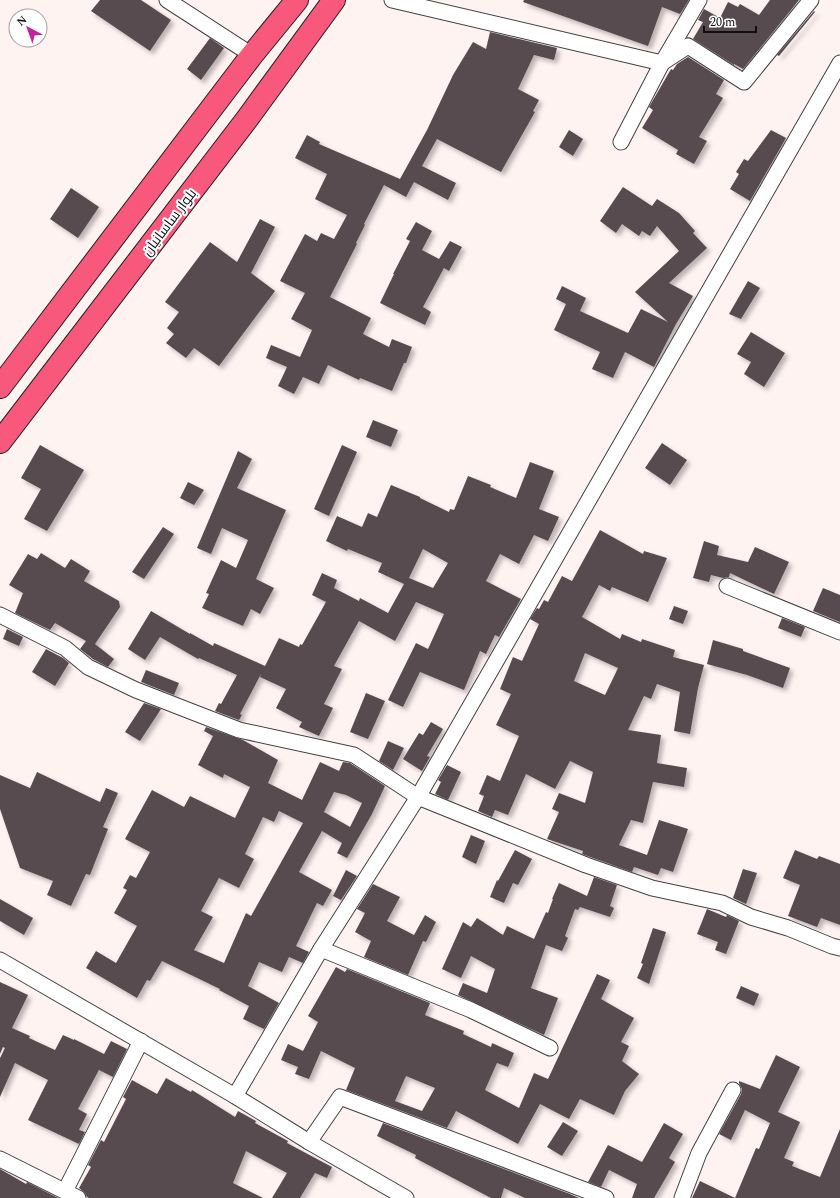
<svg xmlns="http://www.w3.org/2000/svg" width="840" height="1198" viewBox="0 0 840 1198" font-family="Spectral,Cairo,serif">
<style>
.building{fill:#584b4f;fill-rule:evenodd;filter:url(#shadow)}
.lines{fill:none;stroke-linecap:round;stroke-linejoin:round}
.street-casing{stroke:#424242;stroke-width:17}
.highway-casing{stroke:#202020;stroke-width:24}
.street{stroke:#fff;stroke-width:15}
.highway{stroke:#f7587c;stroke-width:22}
.labels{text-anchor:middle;stroke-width:4;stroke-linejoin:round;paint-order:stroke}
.street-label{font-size:14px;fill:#0f0f0f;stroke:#fff}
</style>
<defs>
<filter id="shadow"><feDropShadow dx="3.5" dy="3.5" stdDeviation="2" flood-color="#0004"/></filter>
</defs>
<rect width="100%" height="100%" fill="#fff3f2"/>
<g class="building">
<polygon points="100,0 141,0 171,20 150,51 91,11"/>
<polygon points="524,0 689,0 680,14 662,7 648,46 523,2"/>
<polygon points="770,0 799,0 743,69 734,64 734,65 693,39 703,22 698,20 704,9 720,18 728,2 738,7 740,4 759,15"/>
<polygon points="814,11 815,12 779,56 777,55"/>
<polygon points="490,32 557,48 554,60 534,55 518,89 539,100 533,111 535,112 501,172 437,139 422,166 456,183 448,200 414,182 406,197 384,185 364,224 365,225 356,243 357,244 330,297 371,318 363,334 389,347 392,339 412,347 406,363 404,363 392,391 360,378 359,380 328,365 319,384 303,377 294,394 278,386 287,367 266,358 271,345 300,357 312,330 291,319 305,293 280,281 305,234 317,241 321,233 334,239 347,215 315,199 327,174 295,158 307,135 320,142 319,144 400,179 427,130 453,75 473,42 486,49"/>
<polygon points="210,38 224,48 201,80 187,69"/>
<polygon points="688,57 724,80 716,94 723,98 699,137 707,141 694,164 676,154 678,150 642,128 653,110 649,107 671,69 673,70 677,64"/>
<polygon points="569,130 583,139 573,156 559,147"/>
<polygon points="771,130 786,138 750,201 730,189 739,174 736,172 744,159 748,161"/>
<polygon points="623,187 652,206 657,199 679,213 695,231 693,233 707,248 669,283 693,296 676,324 654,367 625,352 613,378 592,369 600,352 554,330 566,304 556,299 562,286 586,298 580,311 628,333 641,309 668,322 635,292 679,251 657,226 650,236 642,231 639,236 622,224 616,233 600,221"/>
<polygon points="71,188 99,207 78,238 50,219"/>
<polygon points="260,219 275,227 251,273 275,291 219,366 194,348 186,358 166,343 174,334 167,328 179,312 165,302 210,242 237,262"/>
<polygon points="416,222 432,231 422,250 439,259 450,241 462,247 449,271 444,268 423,307 431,312 425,325 380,303 394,274 393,274 410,241 406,239"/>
<polygon points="748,281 760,288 741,319 729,314"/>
<polygon points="751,332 785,353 764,387 744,374 751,362 737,354"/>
<polygon points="373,420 398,430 391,447 366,437"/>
<polygon points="662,443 687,460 670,485 645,468"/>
<polygon points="40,445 84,470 47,531 24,519 41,489 21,478"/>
<polygon points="342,445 357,452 329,516 314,509"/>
<polygon points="238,451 252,459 237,488 286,510 256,579 274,588 260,614 251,609 243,626 202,608 209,594 206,593 221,560 236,568 248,540 222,528 211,554 197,548"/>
<path d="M530 462 554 471 539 509 559 517 548 541 534 535 519 564 500 554 486 581 521 599 499 637 495 635 486 654 480 651 464 690 420 672 403 707 388 700 416 643 428 649 444 614 416 602 395 641 359 621 334 666 342 669 324 704 333 708 319 736 299 727 302 722 276 708 286 689 260 677 261 674 240 714 242 715 239 720 215 711 219 703 221 704 237 675 199 658 198 659 160 637 145 660 128 649 151 611 190 634V633L213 646 214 643 265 666 279 638 299 647 300 644 302 645 326 602 312 595 322 573 337 580 334 588 359 601 360 598 388 613 404 584 378 572 382 563 348 549 347 551 326 541 337 516 362 527 368 513 377 517 391 485 420 497V498L449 512 450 509 454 510 468 476 491 485 490 487 516 498ZM423 549 448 563 433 588 409 578Z"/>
<polygon points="188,482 204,490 194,505 180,498"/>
<polygon points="163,527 174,534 144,579 132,572"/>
<path d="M600 530 643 554 644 551 667 558 648 602 612 587 610 591 599 585 582 617 620 639 622 634 641 642 642 639 675 650 673 657 704 665 698 688 690 734 674 731 680 692 657 684 651 699 644 696 628 730 661 735 657 763 687 768 684 787 653 782 643 823 631 820 619 845 647 855 659 820 688 829 673 872 661 868 658 875 634 867 632 872 582 854 583 851 547 839 559 812 552 809 559 793 585 803 593 772 570 761 555 789 526 774 508 815 495 810 492 817 478 811 484 796 479 794 487 775 500 781 519 736 496 725 511 694 500 689 513 657 522 661 539 624 530 619 537 608 539 609 544 600 548 602 562 576 572 581ZM585 653 618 668 605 695 574 681Z"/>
<polygon points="704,541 719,546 717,555 748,562 755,547 789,562 774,594 730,573 729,577 723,578 711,575 709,582 693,578"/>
<polygon points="41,553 65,568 71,559 90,571 84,581 119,601 120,607 95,644 114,659 108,667 93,659 80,649 86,641 55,623 50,630 15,613 23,593 9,585 28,554 37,559"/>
<polygon points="823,588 840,595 840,622 813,611"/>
<polygon points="674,606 688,611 683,624 669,619"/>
<polygon points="782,618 805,627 801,637 778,628"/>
<polygon points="7,629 23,637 19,646 3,639"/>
<polygon points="713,640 743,649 743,651 790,668 783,688 747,675 707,664"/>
<polygon points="46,649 63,658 69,663 55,686 32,672"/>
<polygon points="146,670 179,683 174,695 141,682"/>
<polygon points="366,693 385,701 368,739 350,732"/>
<polygon points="144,703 161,709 140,741 125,732"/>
<polygon points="431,722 443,729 427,756 430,757 422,771 403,759 419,733 423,735"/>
<path d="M206 727 243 740 278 760 268 783 302 800 320 762 339 771 343 762 350 763 385 786 372 814 347 858 337 853 342 843 322 831 299 872 332 890 323 906 317 903 296 946 309 952 303 963 289 957 282 972 259 962 248 986 279 1003 264 1029 243 1019 249 1006 219 990 220 989 162 961 150 981 147 980 137 998 86 968 96 951 116 963 137 926 114 913 127 890 123 888 130 875 136 878 150 852 125 839 152 790 184 807 190 796 235 818 250 787 224 774 223 778 198 765 213 736 204 731ZM334 792 346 795 362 803 350 827 324 812ZM279 811 303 823 251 916 246 913 224 963 194 950 213 917 201 911 219 878 239 888 254 859 245 854 263 817 274 822Z"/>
<polygon points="388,741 404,748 393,770 379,761"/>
<polygon points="447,765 461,772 448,800 435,794 441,782 438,780"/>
<polygon points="37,772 100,802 106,788 118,793 103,827 108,829 90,875 86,874 71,906 47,895 53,881 20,868 0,809 0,775 30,788"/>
<polygon points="471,835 485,841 476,864 462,857"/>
<polygon points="515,850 532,859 518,885 513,883 504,903 490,897 497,880 498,881"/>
<polygon points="795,850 817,859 819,856 840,864 840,925 821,918 817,927 788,916 800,885 783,878"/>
<polygon points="743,869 757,873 746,904 733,898"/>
<polygon points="346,870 357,876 341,900 333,896"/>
<polygon points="594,877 617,885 610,906 614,908 610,917 580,907 578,910 575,909 565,936 568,938 562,951 546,945 531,988 558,998 544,1035 458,995 463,983 487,993 495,969 471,956 461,978 442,969 463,922 471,927 477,918 503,935 507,926 534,939 546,912 548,913 553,899 552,899 559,883 587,896"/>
<polygon points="373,884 400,897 387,921 414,935 425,915 436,922 426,942 423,941 408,975 364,957 371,941 355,932 365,913 357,909"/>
<polygon points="0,899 33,918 24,935 0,921"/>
<polygon points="707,909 726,917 727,915 739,921 726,954 715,950 718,942 697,934"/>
<polygon points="653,928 666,932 649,984 637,978 643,964 641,963"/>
<path d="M336 967 345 972 347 969 430 1003 425 1015 464 1031 463 1034 491 1047 492 1043 514 1053 508 1067 497 1063 485 1090 519 1108 534 1073 548 1079 597 974 610 980 601 999 634 1018 621 1042 629 1046 622 1061 639 1074 625 1091 614 1115 580 1099 569 1119 540 1104 518 1144 456 1111 447 1128 346 1090 355 1068 321 1051 309 1079 295 1074 298 1067 281 1060 288 1044 303 1051 318 1022 308 1016ZM406 1076 435 1088 422 1111 395 1101Z"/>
<polygon points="0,982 28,995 12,1028 30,1036 29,1038 55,1050 63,1035 74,1040 74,1039 104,1054 111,1041 127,1049 113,1077 99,1070 78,1109 87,1114 79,1130 85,1132 79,1144 28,1120 48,1080 15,1063 0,1097 0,1058 5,1048 3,1047 0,1054"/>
<polygon points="741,986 759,994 754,1006 736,998"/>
<polygon points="776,1055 800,1067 778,1112 800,1122 784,1158 794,1162 792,1166 820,1177 840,1129 840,1198 692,1198 700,1181 735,1198 756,1148 759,1149 770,1123 745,1110 731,1140 719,1134 741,1094 742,1089 739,1083 739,1081 760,1089"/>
<polygon points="166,1078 191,1092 192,1090 235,1117 238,1111 256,1121 255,1123 288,1141 287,1143 332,1167 327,1178 315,1173 300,1198 272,1198 287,1173 246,1151 233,1183 263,1198 89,1198 87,1197 85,1193 79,1188 91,1167 88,1165 101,1140 104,1142 126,1099 123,1097 132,1080 157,1094"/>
<polygon points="563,1122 578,1131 562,1156 547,1147"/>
<polygon points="383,1123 570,1194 579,1198 525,1198 504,1188 501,1198 491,1198 415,1158 416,1155 377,1136"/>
<polygon points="664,1123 683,1134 669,1158 675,1162 654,1198 632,1198 637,1184 609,1170 601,1187 588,1182 608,1145 642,1162"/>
<polygon points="0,1169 26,1184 27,1182 58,1198 0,1198"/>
</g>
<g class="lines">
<g class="street-casing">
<g id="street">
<polyline points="167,0 252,55"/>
<polyline points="392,0 662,63 688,46 744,82 811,0"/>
<polyline points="621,142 662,63 699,0"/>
<polyline points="727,586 840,632"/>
<polyline points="0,615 65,648 88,667 136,690 239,730 354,755 418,797 586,865 652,888 722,903 751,917 788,928 832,946 840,948"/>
<polyline points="321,949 471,1010 550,1048"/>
<polyline points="0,960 235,1096 309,1142 406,1198"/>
<polyline points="235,1096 321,949 418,797 840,63"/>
<polyline points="309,1142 340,1097 606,1198"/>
<polyline points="0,1159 78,1198"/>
<polyline points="65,1191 141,1041"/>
<polyline points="682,1198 699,1153 733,1090"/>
</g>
</g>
<g class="highway-casing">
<g id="highway">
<polyline points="0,387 252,55 297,0"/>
<polyline points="0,442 247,119 334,0"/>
</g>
</g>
<use href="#street" class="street"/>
<use href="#highway" class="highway"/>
</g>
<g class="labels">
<g class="street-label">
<text transform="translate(169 222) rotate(-53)" y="5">بلوار ساسانیان</text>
</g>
</g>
<g transform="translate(28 28) rotate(319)"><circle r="19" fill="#ffffff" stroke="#9f9f9f"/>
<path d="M0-3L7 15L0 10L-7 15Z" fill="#c42399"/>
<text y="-6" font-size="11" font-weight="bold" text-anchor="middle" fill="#0f0f0f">N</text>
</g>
<path d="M704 26v6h52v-6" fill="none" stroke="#0f0f0f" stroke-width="2"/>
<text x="710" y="26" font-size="12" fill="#0f0f0f" stroke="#ffffff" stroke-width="3" paint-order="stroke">20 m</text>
</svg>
